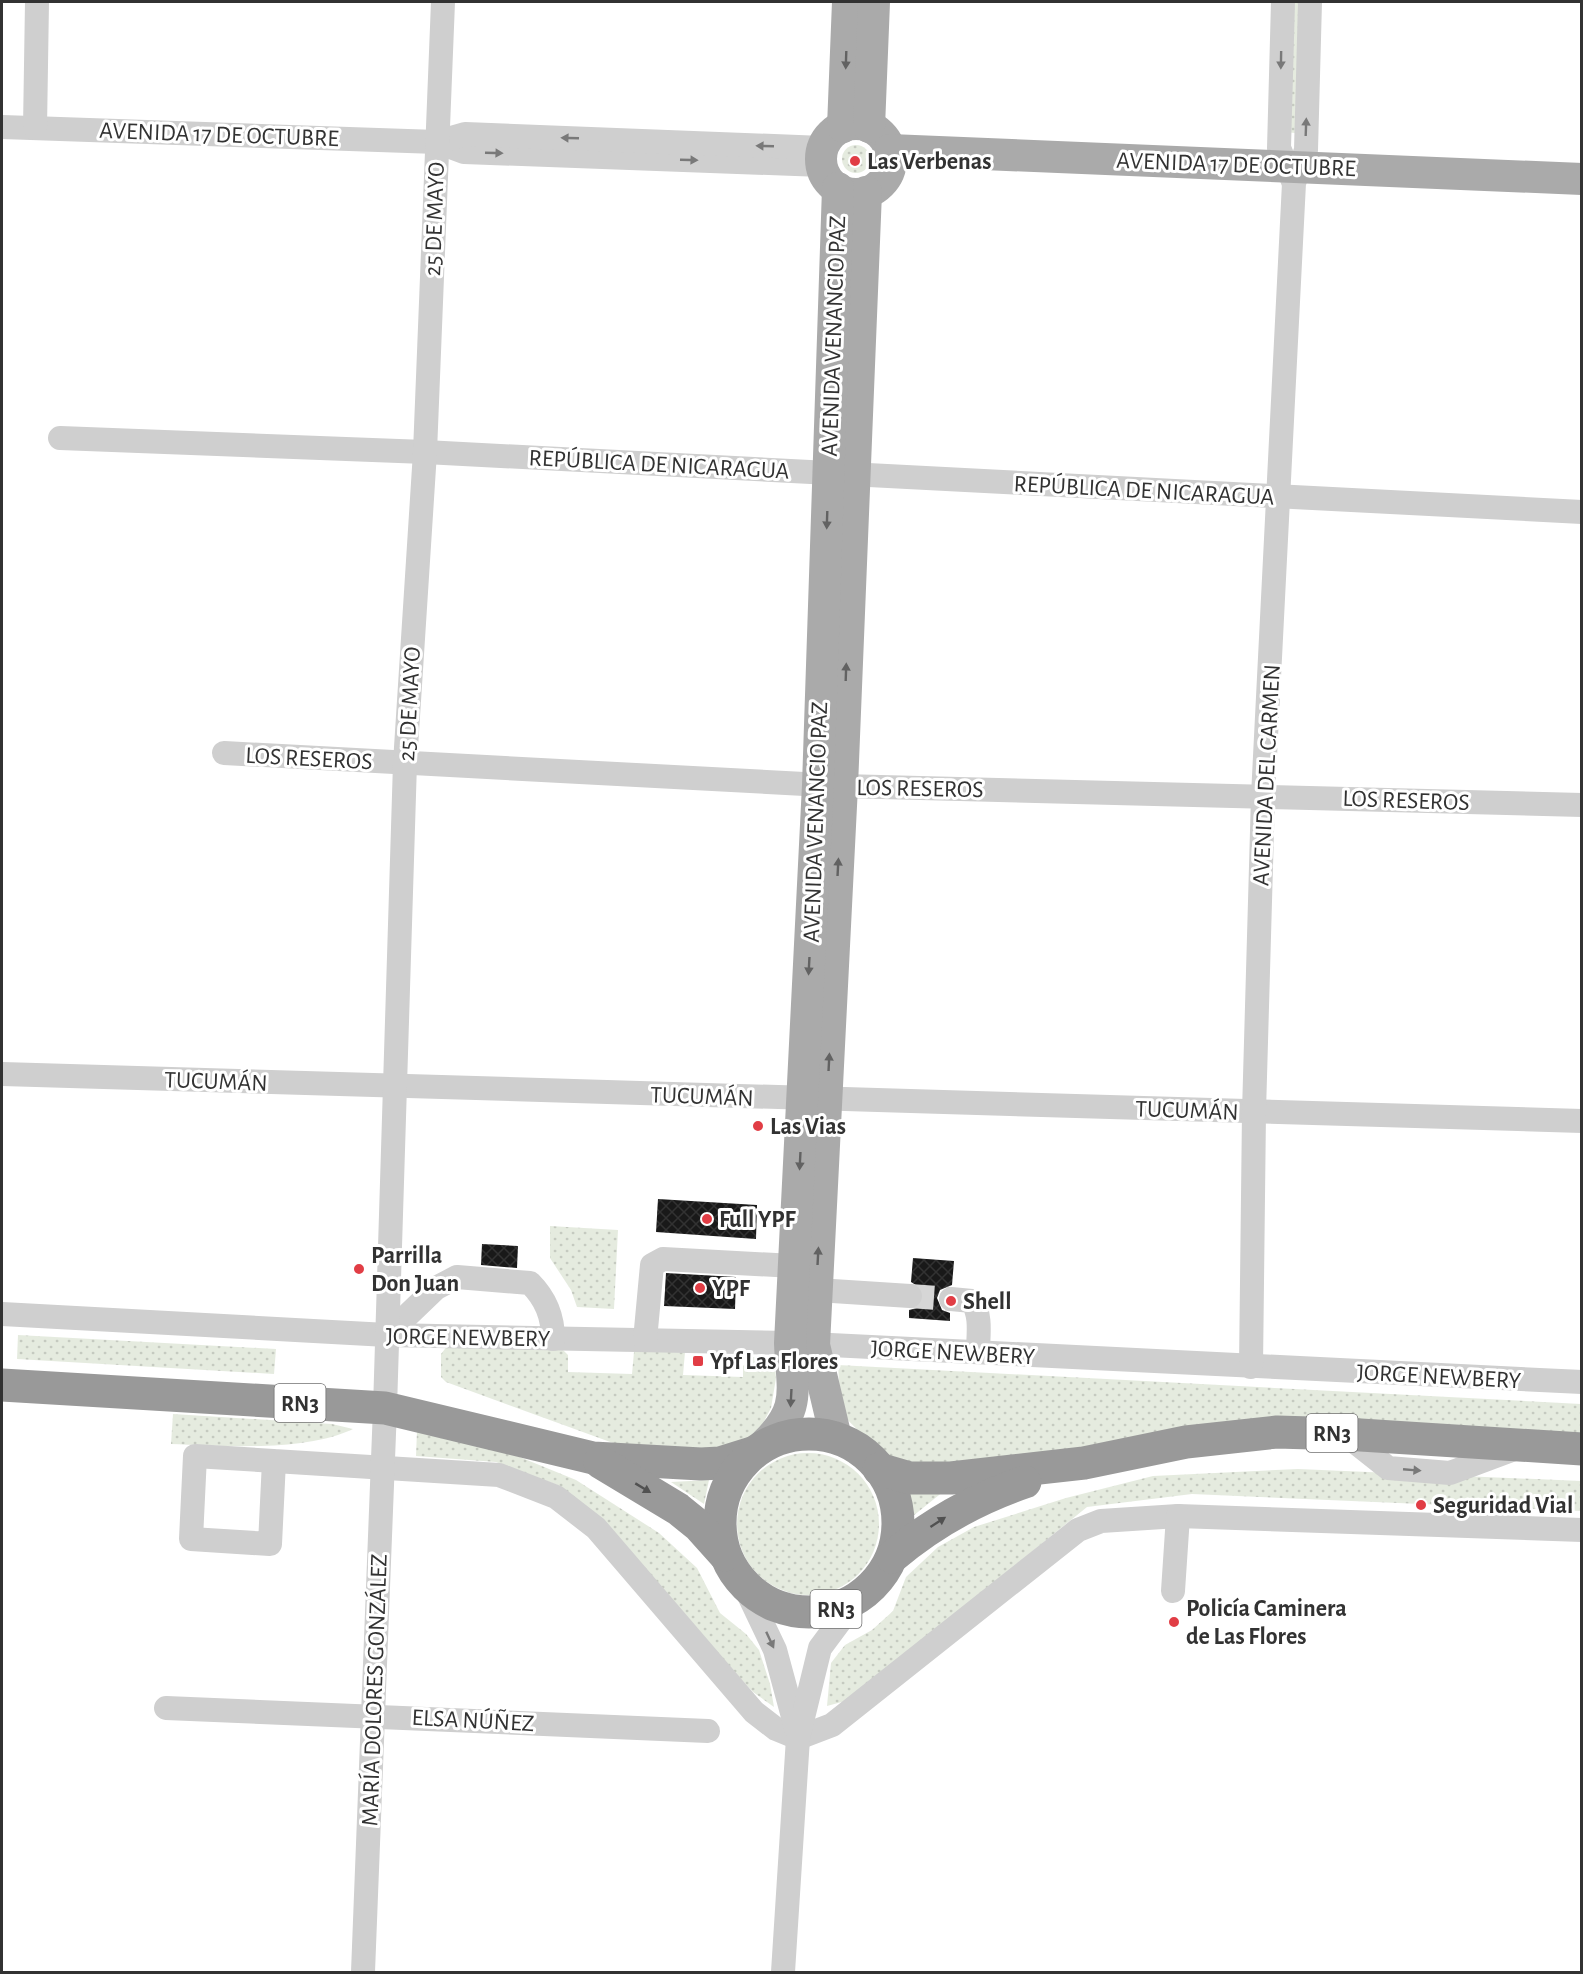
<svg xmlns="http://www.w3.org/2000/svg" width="1583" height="1974" viewBox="0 0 1583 1974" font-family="'Alegreya Sans',sans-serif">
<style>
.grass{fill:url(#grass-dots)}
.building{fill:url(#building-cross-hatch)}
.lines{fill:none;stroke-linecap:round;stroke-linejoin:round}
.minor-tunnel{stroke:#d6d6d6;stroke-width:24;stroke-dasharray:24 12;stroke-linecap:butt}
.minor{stroke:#cfcfcf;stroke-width:24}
.major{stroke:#aaa;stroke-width:32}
.highway{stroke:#999;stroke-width:33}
.oneway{fill:#626262}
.oneway2{fill:#797979}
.oneway3{fill:#515151}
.poi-dot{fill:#e13d45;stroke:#fff;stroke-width:2}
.labels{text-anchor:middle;stroke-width:6;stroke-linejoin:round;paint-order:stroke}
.shield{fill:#fff;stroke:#707070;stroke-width:1.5}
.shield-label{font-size:22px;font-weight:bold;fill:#323232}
.street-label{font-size:24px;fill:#323232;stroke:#fff}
.poi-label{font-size:24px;font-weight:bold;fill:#323232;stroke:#fff;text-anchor:start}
</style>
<defs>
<pattern id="grass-dots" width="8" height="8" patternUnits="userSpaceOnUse" patternTransform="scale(1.5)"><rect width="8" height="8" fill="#e5ebdf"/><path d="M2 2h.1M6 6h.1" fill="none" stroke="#c5cac0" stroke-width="1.8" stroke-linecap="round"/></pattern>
<pattern id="building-cross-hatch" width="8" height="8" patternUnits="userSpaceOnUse" patternTransform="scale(1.5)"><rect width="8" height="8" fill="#191919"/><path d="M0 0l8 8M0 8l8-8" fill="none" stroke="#323232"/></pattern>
</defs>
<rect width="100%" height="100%" fill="#fff"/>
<g class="grass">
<polygon points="1290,2 1300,2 1295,133 1284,132"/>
<circle cx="856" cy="159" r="14"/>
<polygon points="550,1226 618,1230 614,1309 577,1307 571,1290 550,1258"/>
<polygon points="18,1335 276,1349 274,1374 17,1359"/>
<polygon points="448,1345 561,1348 568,1355 568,1372 632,1374 634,1352 685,1352 683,1375 743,1377 743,1366 752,1357 767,1357 775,1366 776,1378 771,1408 761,1427 743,1444 709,1451 613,1443 446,1382 441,1377 441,1354"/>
<polygon points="838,1365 1581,1404 1581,1437 1049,1454 903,1466 879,1452 841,1413"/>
<path d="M173 1414 332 1424 353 1429C305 1452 224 1446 171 1444Z"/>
<polygon points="417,1431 485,1443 576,1480 659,1533 697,1568 720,1613 746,1634 759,1650 770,1684 774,1707 753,1692 560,1486 496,1462 416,1456"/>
<circle cx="808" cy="1524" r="71"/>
<polygon points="1298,1469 1581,1481 1581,1511 1192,1494 1087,1507 849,1700 827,1706 831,1663 845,1645 872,1630 893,1611 906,1577 938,1547 974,1527 1066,1498 1153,1476"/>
<polygon points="709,1480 704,1504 671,1482"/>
<polygon points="944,1491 913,1516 905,1493"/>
</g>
<g class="building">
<polygon points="658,1199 757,1205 756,1239 656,1232"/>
<polygon points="482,1244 518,1246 517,1268 481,1265"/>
<polygon points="913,1258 954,1261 952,1285 940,1290 937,1298 942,1310 950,1313 950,1321 909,1318 909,1310 917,1308 924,1298 922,1289 911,1282"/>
<polygon points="666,1273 736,1277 735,1309 664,1306"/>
</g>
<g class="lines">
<polyline class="minor-tunnel" points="910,1296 951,1299"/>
<g class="minor">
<polyline points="1283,2 1279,148 1293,181"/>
<polyline points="2,127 437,142 464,152 822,165"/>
<polyline points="35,128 37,2"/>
<polyline points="437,142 465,134 823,148"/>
<polyline points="60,438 425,452 1582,512"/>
<polyline points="224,753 842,786 1582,805"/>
<polyline points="2,1074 1582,1121"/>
<polyline points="817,1290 910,1296"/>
<path d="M951 1299 972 1301C982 1316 978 1336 978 1352"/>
<polyline points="2,1314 387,1335 790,1343 1582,1382"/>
<path d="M387 1335 436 1288 457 1277 530 1283C546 1299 553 1316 553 1339"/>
<polyline points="645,1340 652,1265 663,1259 794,1266"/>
<polyline points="1251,1367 1254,1112 1263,796 1294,183 1306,150 1310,2"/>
<polyline points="1345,1434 1388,1468 1450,1473 1517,1448"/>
<polyline points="274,1461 270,1544 191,1539 195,1456 499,1475 556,1497 596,1528 754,1712 776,1729 798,1738 832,1725 1078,1530 1101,1521 1178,1516 1582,1530"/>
<polyline points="745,1587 775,1650 798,1735"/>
<polyline points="1173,1591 1178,1516"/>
<polyline points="166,1708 708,1731"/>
<polyline points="363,1972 385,1408 405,763 425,452 443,2"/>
<polyline points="783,1972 798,1738 820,1648 855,1601"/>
</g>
<g class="major">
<circle cx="856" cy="159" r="35"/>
<polyline points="843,127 848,2"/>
<polyline points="869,127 874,2"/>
<polyline points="890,150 1582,179"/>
<polyline points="836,1438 814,1345 842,786 866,192"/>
<path d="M764 1445C802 1408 792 1392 790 1343L818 785 838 188"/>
</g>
<g class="highway">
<polyline points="2,1385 385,1408 593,1458 701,1464 720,1463 752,1453"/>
<circle cx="809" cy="1523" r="89"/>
<polyline points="600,1462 678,1509 699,1526 725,1555"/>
<polyline points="879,1469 910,1478 951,1478 1084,1463 1186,1442 1277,1432 1345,1434 1582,1449"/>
<path d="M892 1557C932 1523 975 1499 1025 1482"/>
</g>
</g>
<defs><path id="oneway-solid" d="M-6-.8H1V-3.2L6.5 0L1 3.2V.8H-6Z" transform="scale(1.5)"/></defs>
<g class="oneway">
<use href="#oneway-solid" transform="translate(846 60) rotate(92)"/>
<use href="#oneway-solid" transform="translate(827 520) rotate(92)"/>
<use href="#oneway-solid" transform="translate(846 672) rotate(-88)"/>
<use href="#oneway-solid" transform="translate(838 867) rotate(-87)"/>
<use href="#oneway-solid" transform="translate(809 966) rotate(93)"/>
<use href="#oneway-solid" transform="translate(829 1062) rotate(-87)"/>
<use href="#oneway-solid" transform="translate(800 1161) rotate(93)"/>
<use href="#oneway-solid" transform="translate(818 1256) rotate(-87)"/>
<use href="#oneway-solid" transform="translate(791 1398) rotate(93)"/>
</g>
<g class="oneway2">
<use href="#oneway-solid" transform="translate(1281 60) rotate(91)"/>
<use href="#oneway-solid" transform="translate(1306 127) rotate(-88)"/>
<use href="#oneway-solid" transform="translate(570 138) rotate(-178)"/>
<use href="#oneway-solid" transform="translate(765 146) rotate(-178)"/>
<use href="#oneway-solid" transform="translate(494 153) rotate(2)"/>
<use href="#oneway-solid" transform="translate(689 160) rotate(2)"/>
<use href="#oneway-solid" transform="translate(1412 1470) rotate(5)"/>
<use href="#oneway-solid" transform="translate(770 1640) rotate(65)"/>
</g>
<g class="oneway3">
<use href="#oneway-solid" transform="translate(643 1488) rotate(31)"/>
<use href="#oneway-solid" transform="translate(938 1522) rotate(-33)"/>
</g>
<g class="poi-dot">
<circle cx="855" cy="161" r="6"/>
<circle cx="758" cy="1126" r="6"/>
<circle cx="707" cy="1219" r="6"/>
<circle cx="359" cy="1269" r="6"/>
<circle cx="700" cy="1288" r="6"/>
<circle cx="951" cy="1301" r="6"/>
<rect x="692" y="1355" width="12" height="12" rx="3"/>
<circle cx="1421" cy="1505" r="6"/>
<circle cx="1174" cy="1622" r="6"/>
</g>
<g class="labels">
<g class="shield">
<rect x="274.5" y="1384" width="51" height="38" rx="4.5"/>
<rect x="1306.5" y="1414" width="51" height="38" rx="4.5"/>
<rect x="810.5" y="1590" width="51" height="38" rx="4.5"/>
</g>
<g class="shield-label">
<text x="300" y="1411">RN3</text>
<text x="1332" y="1441">RN3</text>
<text x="836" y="1617">RN3</text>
</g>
<g class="street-label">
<text transform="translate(219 134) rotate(2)" y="8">AVENIDA 17 DE OCTUBRE</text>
<text transform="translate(1236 164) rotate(2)" y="8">AVENIDA 17 DE OCTUBRE</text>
<text transform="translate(434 219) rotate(-88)" y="8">25 DE MAYO</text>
<text transform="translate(833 336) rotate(-88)" y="8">AVENIDA VENANCIO PAZ</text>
<text transform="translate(659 464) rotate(3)" y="8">REPÚBLICA DE NICARAGUA</text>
<text transform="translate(1144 490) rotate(3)" y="8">REPÚBLICA DE NICARAGUA</text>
<text transform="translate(409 704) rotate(-87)" y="8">25 DE MAYO</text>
<text transform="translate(309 758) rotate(3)" y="8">LOS RESEROS</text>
<text transform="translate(1266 775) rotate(-87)" y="8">AVENIDA DEL CARMEN</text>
<text transform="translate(920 788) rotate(1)" y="8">LOS RESEROS</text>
<text transform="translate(1406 800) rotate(2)" y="8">LOS RESEROS</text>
<text transform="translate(815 822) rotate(-88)" y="8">AVENIDA VENANCIO PAZ</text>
<text transform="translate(216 1081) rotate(2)" y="8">TUCUMÁN</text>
<text transform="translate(702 1096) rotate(2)" y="8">TUCUMÁN</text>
<text transform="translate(1187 1110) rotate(2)" y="8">TUCUMÁN</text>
<text transform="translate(468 1337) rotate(1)" y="8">JORGE NEWBERY</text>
<text transform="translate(953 1352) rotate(3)" y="8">JORGE NEWBERY</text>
<text transform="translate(1439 1376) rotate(3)" y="8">JORGE NEWBERY</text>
<text transform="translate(374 1690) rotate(-88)" y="8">MARÍA DOLORES GONZÁLEZ</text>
<text transform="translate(473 1720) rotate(3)" y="8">ELSA NÚÑEZ</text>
</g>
<g class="poi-label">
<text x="867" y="169">Las Verbenas</text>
<text x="770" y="1134">Las Vias</text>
<text x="719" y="1227">Full YPF</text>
<text x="371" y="1263">Parrilla<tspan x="371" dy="28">Don Juan</tspan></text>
<text x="712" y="1296">YPF</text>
<text x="963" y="1309">Shell</text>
<text x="710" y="1369">Ypf Las Flores</text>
<text x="1433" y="1513">Seguridad Vial</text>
<text x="1186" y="1616">Policía Caminera<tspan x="1186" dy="28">de Las Flores</tspan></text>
</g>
</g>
<rect width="1583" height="1974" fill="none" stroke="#323232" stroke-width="6"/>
</svg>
